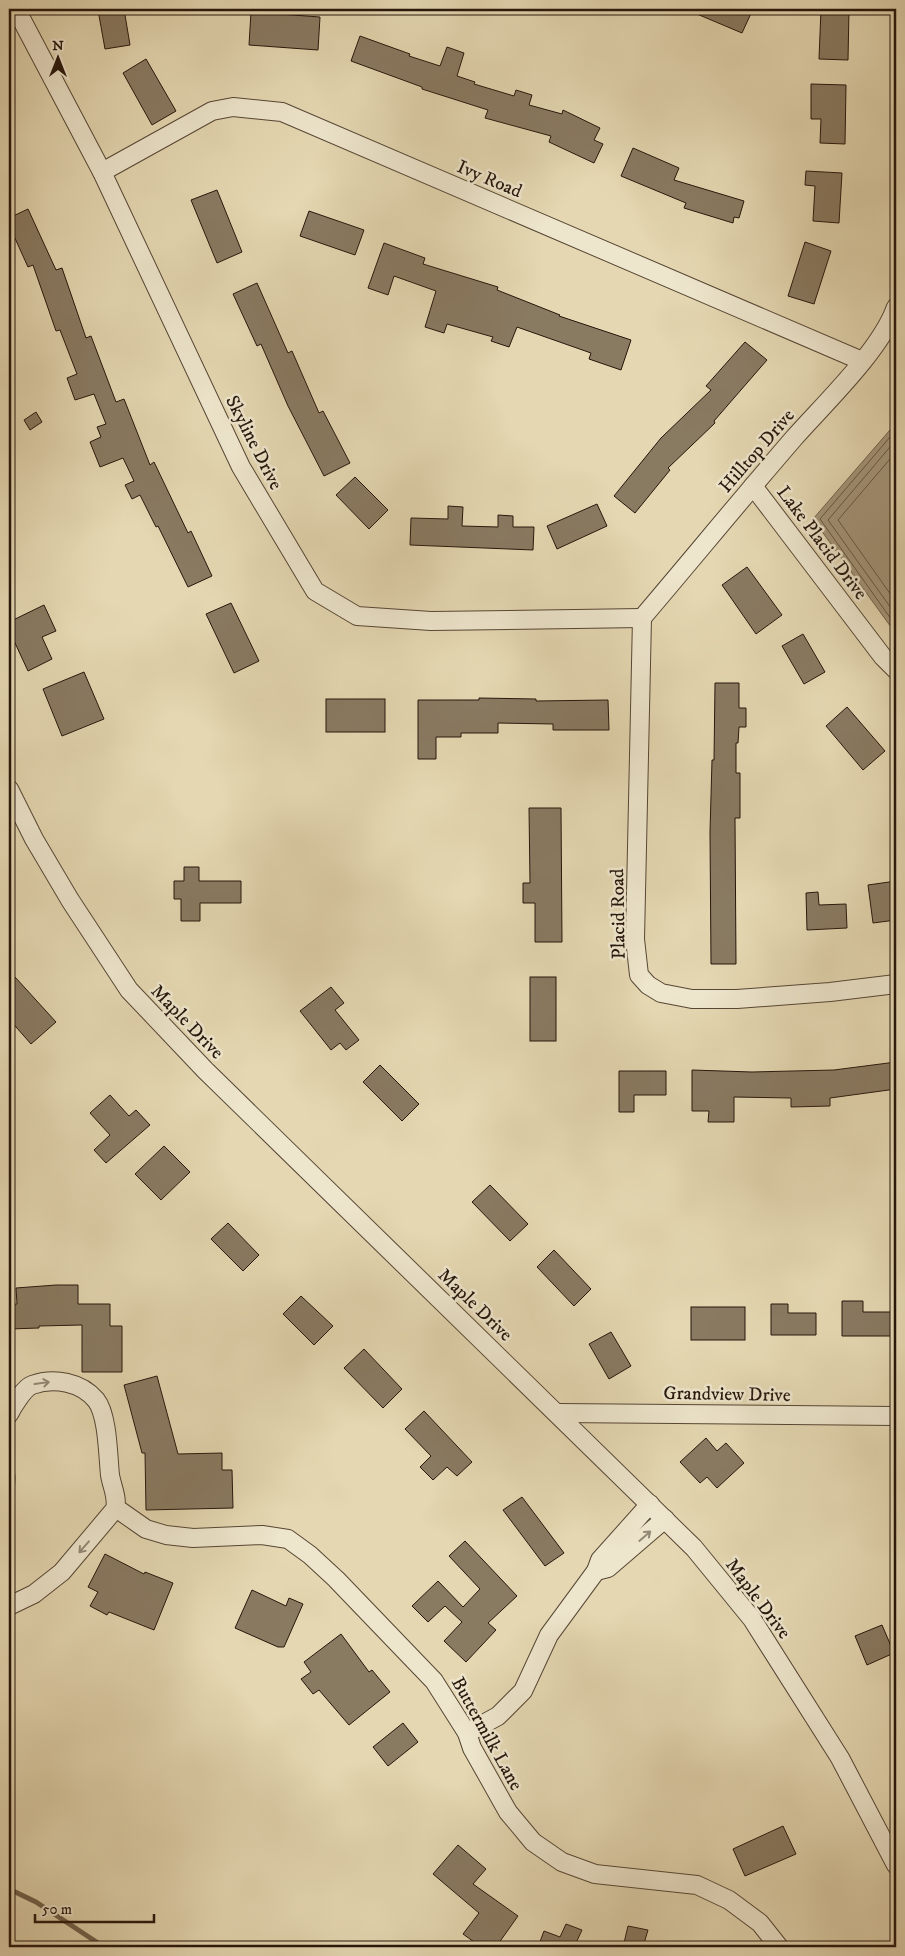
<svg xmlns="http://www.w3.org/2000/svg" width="905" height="1956" viewBox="0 0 905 1956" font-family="'IM FELL DW Pica',serif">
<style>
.water{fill:#a39579;stroke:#71624d}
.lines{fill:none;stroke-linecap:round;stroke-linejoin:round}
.shore{stroke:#645642;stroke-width:1}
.stream{stroke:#71624d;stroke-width:5}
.building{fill:#897a62;stroke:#26160c}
.service-casing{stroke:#564635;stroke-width:11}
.minor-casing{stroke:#564635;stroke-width:20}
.service{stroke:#ede5cc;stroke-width:9}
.minor{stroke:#ede5cc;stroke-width:18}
.oneway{stroke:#938876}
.labels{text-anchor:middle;stroke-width:5;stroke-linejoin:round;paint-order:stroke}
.street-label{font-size:19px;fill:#26160c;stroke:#ede5cc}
</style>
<rect width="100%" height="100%" fill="#e4d7b1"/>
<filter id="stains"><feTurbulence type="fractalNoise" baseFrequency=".004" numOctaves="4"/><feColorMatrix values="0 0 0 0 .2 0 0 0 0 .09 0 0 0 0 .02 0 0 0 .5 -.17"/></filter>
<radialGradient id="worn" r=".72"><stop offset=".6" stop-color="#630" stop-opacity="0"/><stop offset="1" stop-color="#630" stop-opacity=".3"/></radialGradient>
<polygon class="water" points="896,423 896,634 813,519"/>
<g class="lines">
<g class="shore">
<polyline points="896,430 820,519 896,626"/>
<polyline points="896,440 828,520 896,615"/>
<polyline points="896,452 838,520 896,602"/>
</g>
<polyline class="stream" points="9,1889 36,1902 104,1947"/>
</g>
<g class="building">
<polygon points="107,9 124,9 130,45 105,49 98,10"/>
<polygon points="685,9 753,9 742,33"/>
<polygon points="821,9 849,9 848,60 819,59"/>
<polygon points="251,12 320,17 318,50 249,45"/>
<polygon points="360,36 410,54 409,56 440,66 447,47 464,53 457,76 475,82 474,84 514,96 516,90 532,95 529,105 562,114 563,110 600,128 594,140 603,144 594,163 549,142 551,136 485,118 488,110 422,89 422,87 351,61"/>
<polygon points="146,59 176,111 152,125 123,73"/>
<polygon points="811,84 846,85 845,144 820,143 821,119 811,119"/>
<polygon points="633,148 679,168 674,180 744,201 739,218 734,217 733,223 684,208 686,203 621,176"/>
<polygon points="806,171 842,173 839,223 813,221 815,186 805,185"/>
<polygon points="217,190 242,252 217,263 191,200"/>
<polygon points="28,209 56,270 62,268 86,338 91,336 116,402 124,399 150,465 154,462 188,533 191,531 212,576 188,587 158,526 156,527 140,495 132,499 125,485 134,481 123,458 100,467 90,442 101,437 97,427 106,424 94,394 75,400 67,378 77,374 60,330 56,331 33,265 28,267 9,225 9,218"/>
<polygon points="309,211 364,230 355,255 300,236"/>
<polygon points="805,242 831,251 814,304 788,296"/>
<polygon points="384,243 425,258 423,264 498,287 497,290 560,315 559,316 631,340 621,370 589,359 591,353 517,327 509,347 491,341 493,337 447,324 444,333 425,327 436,291 394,276 388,295 368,288"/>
<polygon points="257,283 288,353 292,351 319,413 323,411 350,463 324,476 288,406 261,344 257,346 233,294"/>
<polygon points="745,342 767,360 714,421 715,423 668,468 670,470 635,513 614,496 661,438 711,390 706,386"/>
<polygon points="36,412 42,422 30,430 24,420"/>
<polygon points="355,477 388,510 369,529 336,495"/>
<polygon points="597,504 607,526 557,549 547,526"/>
<polygon points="448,506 463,507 462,526 498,527 498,515 513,516 513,527 534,527 533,550 410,545 411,518 448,519"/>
<polygon points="747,567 782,615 756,634 722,585"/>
<polygon points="231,603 259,661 234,673 206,614"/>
<polygon points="44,605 56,631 42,637 52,659 28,671 9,630 9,622"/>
<polygon points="803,634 825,672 804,684 782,646"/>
<polygon points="84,672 104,719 62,736 43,689"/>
<polygon points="715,683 739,683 739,708 746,708 746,727 739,727 738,743 736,743 736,773 740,773 740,818 735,818 736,964 711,964 710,832 712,760 714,760"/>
<polygon points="479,698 536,699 536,701 608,700 609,730 553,730 553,724 498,723 498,733 461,733 461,737 436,737 436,759 418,759 418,700 479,700"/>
<rect x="326" y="699" width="59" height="33"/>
<polygon points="847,707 885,751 863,770 826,726"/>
<polygon points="529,808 561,808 562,942 535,942 535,903 523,903 523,883 530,883"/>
<polygon points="184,867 199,867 199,881 241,881 241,903 200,903 200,921 181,921 181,899 174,899 174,881 184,881"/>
<polygon points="896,881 896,920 873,923 868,885"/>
<polygon points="818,892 819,905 846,904 847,928 807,930 806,893"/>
<polygon points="15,977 56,1022 31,1044 9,1019 9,983"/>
<rect x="530" y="977" width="26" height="64"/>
<polygon points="331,987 344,1003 335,1010 359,1040 346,1050 340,1043 331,1050 300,1011"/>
<polygon points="896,1062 896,1089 830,1098 830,1106 791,1107 791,1098 734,1097 734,1122 708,1122 709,1111 692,1111 692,1070 752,1072 834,1070"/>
<polygon points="380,1065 419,1104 402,1121 363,1082"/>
<polygon points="619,1071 666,1071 666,1095 634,1095 634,1112 619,1112"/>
<polygon points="110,1095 129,1116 136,1110 150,1125 106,1163 94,1150 110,1135 90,1113"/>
<polygon points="164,1146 190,1172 161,1200 135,1174"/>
<polygon points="490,1185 528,1224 510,1241 472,1202"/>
<polygon points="228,1223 259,1255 243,1271 211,1239"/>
<polygon points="554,1250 591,1289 574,1306 537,1267"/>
<polygon points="56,1285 78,1285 78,1304 110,1304 110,1326 122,1326 122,1372 82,1372 82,1325 39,1326 39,1328 9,1329 9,1305 17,1304 16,1288"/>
<polygon points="301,1296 333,1326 314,1345 283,1314"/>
<polygon points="842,1301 863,1301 863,1312 893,1312 893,1336 842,1336"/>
<polygon points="771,1304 788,1304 788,1313 816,1313 816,1335 771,1335"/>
<rect x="691" y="1307" width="54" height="33"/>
<polygon points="611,1332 631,1366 609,1379 589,1344"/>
<polygon points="364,1349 402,1389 383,1408 344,1368"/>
<polygon points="157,1376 178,1454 222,1453 222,1470 232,1470 233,1508 146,1510 145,1453 142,1453 124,1385"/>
<polygon points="424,1411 472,1462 457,1476 447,1467 433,1480 420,1467 431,1456 405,1429"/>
<polygon points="706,1438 717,1451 726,1443 744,1463 717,1488 707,1477 700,1483 680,1462"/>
<polygon points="522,1497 564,1553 545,1566 503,1510"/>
<polygon points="465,1541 517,1596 488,1623 496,1630 466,1662 444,1641 462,1622 445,1606 428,1622 412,1606 438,1581 463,1607 480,1589 449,1556"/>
<polygon points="105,1554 144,1574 145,1572 173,1583 154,1630 109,1612 107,1615 90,1606 98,1592 88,1587"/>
<polygon points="252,1590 286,1606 289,1598 303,1604 284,1647 278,1647 235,1628"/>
<polygon points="882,1625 894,1653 867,1665 855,1636"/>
<polygon points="341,1634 369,1672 372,1670 390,1692 349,1725 319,1690 313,1694 301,1679 311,1672 304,1662"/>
<polygon points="403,1723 418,1742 388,1766 373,1747"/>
<polygon points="783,1826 796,1854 745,1876 733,1849"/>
<polygon points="458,1845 486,1869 473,1884 518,1916 496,1947 481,1947 463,1934 479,1913 433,1874"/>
<polygon points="566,1924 582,1930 576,1943 584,1947 538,1947 544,1931 560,1937"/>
<polygon points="628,1926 648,1930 643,1947 623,1947"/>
</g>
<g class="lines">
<g class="service-casing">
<polyline id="service" points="9,1467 10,1478 9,1493"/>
</g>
<g class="minor-casing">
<g id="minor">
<polyline points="16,9 102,172 241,467 315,591 357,616 431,621 642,618"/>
<polyline points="102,172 212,111 233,107 282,112 862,361"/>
<polyline points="753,486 883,657 896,670"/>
<polyline points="642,618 635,939 639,975 648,985 661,993 692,999 737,999 830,992 896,984"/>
<path d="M642 618C693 558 743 497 794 438 825 403 881 350 896 307"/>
<polyline points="9,789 34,839 70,900 129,990 205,1070 694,1548 752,1619 840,1758 896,1865"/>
<polyline points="557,1413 896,1416"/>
<path d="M9 1414C13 1406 24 1388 32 1385 54 1377 81 1382 96 1400 108 1415 108 1457 110 1475 112 1487 118 1498 115 1509L62 1572 34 1594 9 1606"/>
<polyline points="116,1508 146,1529 166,1535 193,1538 262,1535 288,1539 310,1555 336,1579 434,1681 467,1733 472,1748 508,1812 533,1842 562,1862 595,1874 697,1885 729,1900 760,1923 779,1947"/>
<polyline points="596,1571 608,1568 665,1519"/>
<polyline points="467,1733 498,1716 523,1691 549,1635 596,1571 600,1560 650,1504"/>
</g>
</g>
<use href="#service" class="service"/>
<use href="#minor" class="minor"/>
</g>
<defs><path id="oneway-shaft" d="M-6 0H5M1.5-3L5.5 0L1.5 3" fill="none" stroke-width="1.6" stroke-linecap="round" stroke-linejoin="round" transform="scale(1.25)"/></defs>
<g class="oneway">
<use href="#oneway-shaft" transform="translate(42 1383) rotate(-8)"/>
<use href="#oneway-shaft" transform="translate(645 1536) rotate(-41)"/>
<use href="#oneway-shaft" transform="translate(84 1547) rotate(131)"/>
</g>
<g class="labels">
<g class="street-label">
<text transform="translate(490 178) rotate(23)" y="7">Ivy Road</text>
<text transform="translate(255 442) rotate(63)" y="7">Skyline Drive</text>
<text transform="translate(756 450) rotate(-49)" y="7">Hilltop Drive</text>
<text transform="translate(823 542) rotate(53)" y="7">Lake Placid Drive</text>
<text transform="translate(617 914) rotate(-91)" y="7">Placid Road</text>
<text transform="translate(188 1021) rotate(46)" y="7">Maple Drive</text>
<text transform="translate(476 1304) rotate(44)" y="7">Maple Drive</text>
<text transform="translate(727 1393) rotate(1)" y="7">Grandview Drive</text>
<text transform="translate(759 1598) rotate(53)" y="7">Maple Drive</text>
<text transform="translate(488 1733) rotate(61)" y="7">Buttermilk Lane</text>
</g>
</g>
<rect width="905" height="1956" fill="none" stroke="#e4d7b1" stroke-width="30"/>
<rect x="10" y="10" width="885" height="1936" fill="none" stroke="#26160c" stroke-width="2.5"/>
<rect x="15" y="15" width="875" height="1926" fill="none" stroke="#26160c"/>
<g transform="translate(58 58)" stroke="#ede5cc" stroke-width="4" paint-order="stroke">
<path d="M0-4L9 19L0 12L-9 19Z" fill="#26160c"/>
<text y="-8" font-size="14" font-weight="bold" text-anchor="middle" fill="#26160c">N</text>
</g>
<path d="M35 1914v8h119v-8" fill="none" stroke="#26160c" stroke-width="2.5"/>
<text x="42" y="1914" font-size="15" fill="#26160c" stroke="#ede5cc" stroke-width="4" paint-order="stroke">50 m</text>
<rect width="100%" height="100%" filter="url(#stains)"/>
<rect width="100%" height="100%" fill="url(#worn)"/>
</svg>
